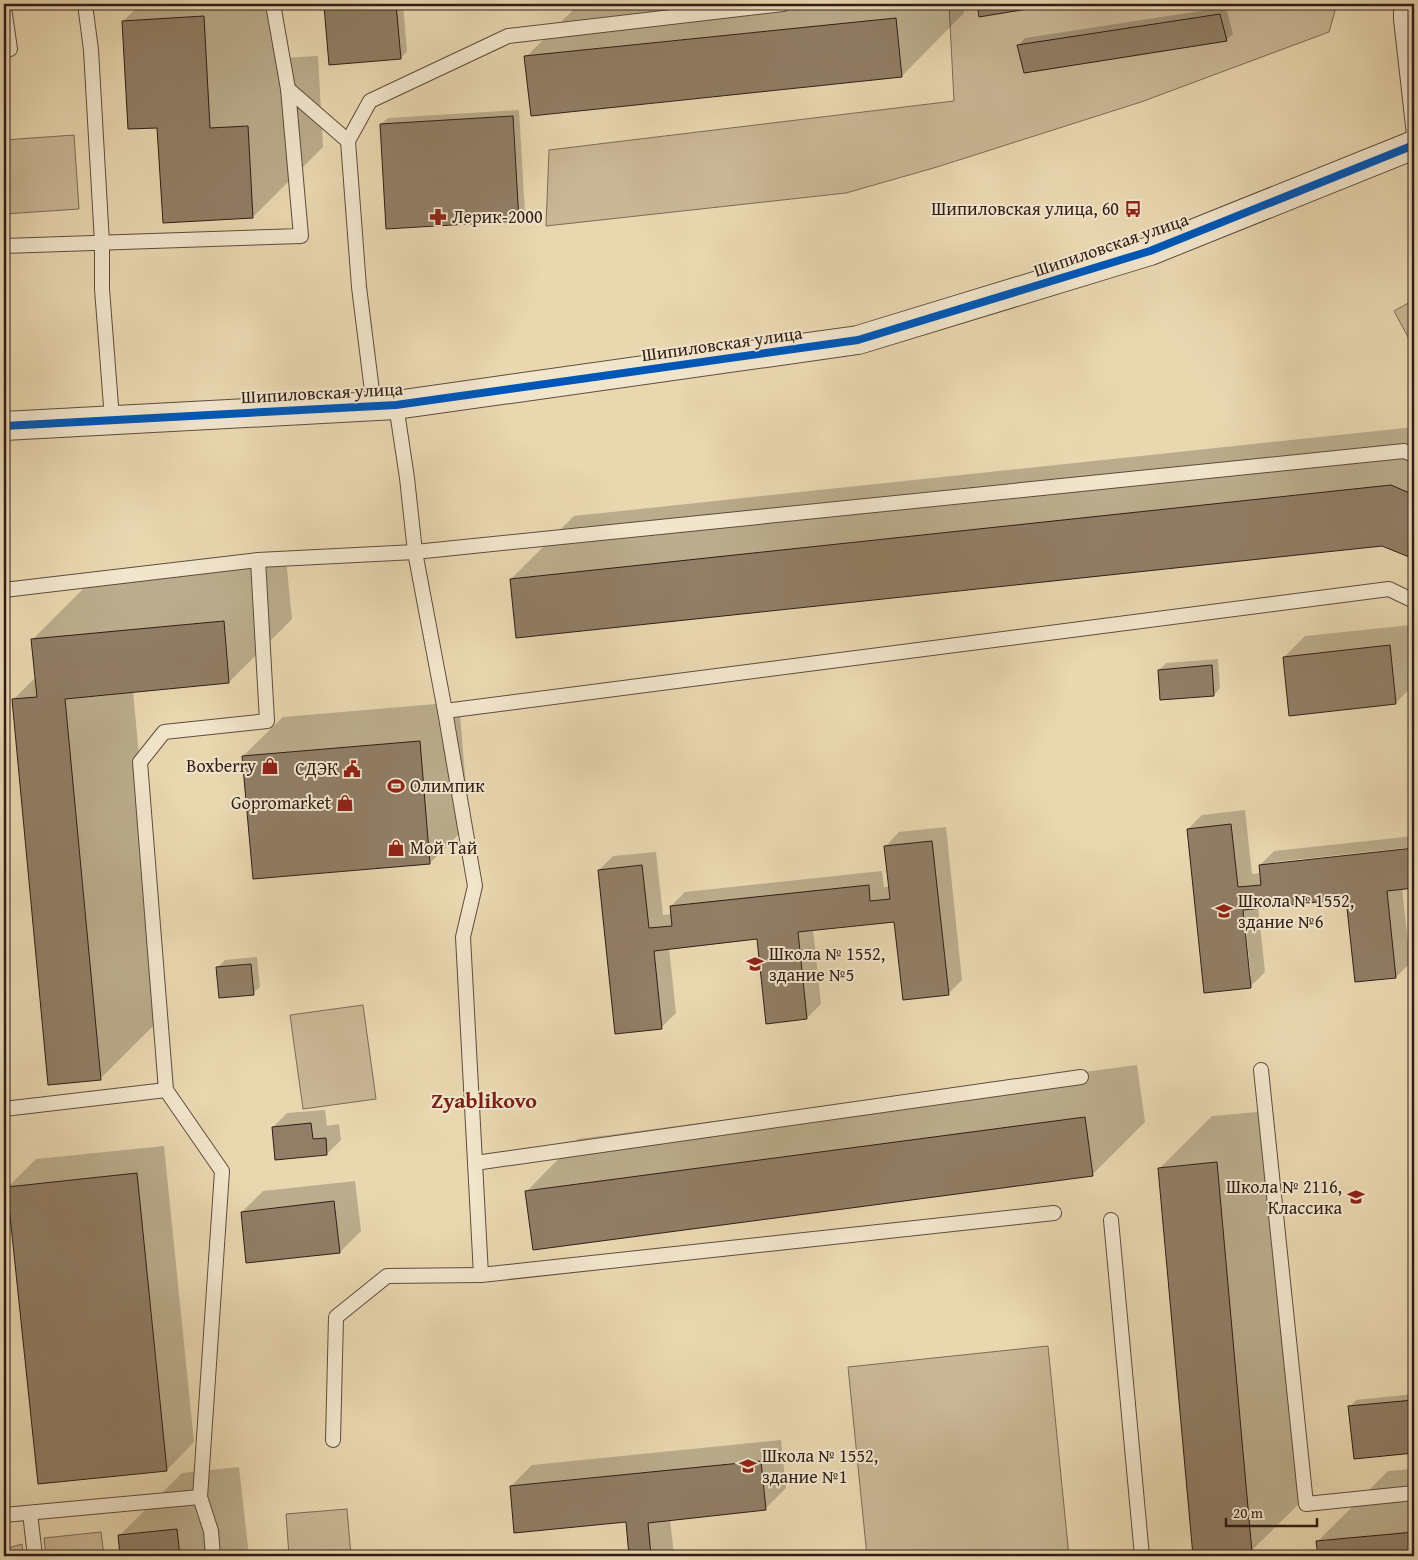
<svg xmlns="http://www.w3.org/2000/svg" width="1418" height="1560" viewBox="0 0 1418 1560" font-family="'Gentium Book Plus',serif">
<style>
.green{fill:#cab796;stroke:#7e6a56}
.shadow{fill:#0003;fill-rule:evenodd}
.building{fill:#917e66;stroke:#311d16}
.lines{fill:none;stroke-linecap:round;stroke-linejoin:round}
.service-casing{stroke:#5f4c3c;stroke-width:16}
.tertiary-casing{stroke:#5f4c3c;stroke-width:30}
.service{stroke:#f1e5cc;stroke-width:14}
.tertiary{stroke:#f1e5cc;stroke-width:28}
.cycleway-casing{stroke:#f1e5cc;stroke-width:11}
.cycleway{stroke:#0057b8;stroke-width:8}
.labels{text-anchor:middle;stroke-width:4;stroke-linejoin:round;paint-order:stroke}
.poi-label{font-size:18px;fill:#311d16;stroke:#f1e5cc;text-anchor:start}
.street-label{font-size:18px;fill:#311d16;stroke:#f1e5cc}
.district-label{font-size:22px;font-weight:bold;fill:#7a1f14;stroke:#f1e5cc}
</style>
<rect width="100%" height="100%" fill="#e9d7b0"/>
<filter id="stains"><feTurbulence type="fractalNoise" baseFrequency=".004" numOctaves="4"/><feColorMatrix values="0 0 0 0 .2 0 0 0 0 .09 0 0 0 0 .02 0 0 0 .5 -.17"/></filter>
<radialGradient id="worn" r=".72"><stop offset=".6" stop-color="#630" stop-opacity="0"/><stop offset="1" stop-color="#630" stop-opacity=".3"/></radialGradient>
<g class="green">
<polygon points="949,4 1337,4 1329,32 1141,102 937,167 846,193 546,226 549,150 954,101"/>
<polygon points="74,135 79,209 4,214 4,140"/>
<polygon points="1414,300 1414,348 1394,311"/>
<polygon points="363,1005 376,1099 303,1109 290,1015"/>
<polygon points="1048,1346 1069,1556 867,1556 848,1367"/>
<polygon points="347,1509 351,1556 289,1556 286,1514"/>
<polygon points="101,1532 104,1556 46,1556 44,1538"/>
<polygon points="22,1544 23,1556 4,1556 4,1549"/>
</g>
<g class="shadow">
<polygon points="141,4 276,4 279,58 318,56 323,147 253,217 123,21"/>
<polygon points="328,4 403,4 407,51 401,58 325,6"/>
<polygon points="579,4 963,4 964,13 902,76 526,57"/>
<polygon points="978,4 1050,4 980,15"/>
<polygon points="1226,7 1233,34 1226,40 1019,45 1025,38"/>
<polygon points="519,110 525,213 518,220 381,124 388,118"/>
<polygon points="1414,427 1414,558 1382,544 511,579 574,516"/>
<polygon points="286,559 292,619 229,682 133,691 163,1016 100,1079 13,700 36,677 33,639 96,576"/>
<polygon points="1411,625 1414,659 1414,684 1396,703 1284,657 1305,636"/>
<polygon points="1218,659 1220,688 1214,695 1159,670 1166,663"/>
<polygon points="459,702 469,824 430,863 243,756 283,717"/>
<path d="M1245 810 1252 874 1261 873 1260 865 1274 851 1414 836V847L1274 862V865L1414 849V887L1402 888 1410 963 1396 977 1347 897 1258 907 1265 972 1250 987 1188 829 1202 815ZM1241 903H1243L1251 976H1248Z"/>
<polygon points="946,827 962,980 948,994 895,920 813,929 821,1004 807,1018 758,938 669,948 676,1013 662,1027 599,870 613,856 656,852 663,915 672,914 671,906 685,892 882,871 884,887 890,887 885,847 899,832"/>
<polygon points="257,957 260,987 253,993 218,967 225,960"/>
<polygon points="1137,1065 1145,1122 1092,1175 526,1192 578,1139"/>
<polygon points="325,1110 327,1126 339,1124 341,1140 327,1154 273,1127 287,1113"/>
<polygon points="1269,1111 1304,1499 1251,1551 1194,1556 1159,1169 1212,1116"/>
<polygon points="164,1146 194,1442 167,1470 8,1187 36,1159"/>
<polygon points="355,1181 361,1231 340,1252 242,1212 263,1191"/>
<polygon points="1414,1394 1414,1451 1355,1458 1350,1407 1356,1400"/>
<polygon points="781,1440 786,1488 765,1509 670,1519 674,1556 630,1556 627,1520 511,1486 532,1465"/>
<polygon points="239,1467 249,1556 121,1556 119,1536 182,1473"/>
<polygon points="1414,1469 1414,1556 1319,1556 1318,1541 1388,1471"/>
</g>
<g class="building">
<polygon points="349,4 396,4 401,59 329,65 324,6"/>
<polygon points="977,4 1058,4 979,17"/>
<polygon points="1220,14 1227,41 1024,73 1017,45"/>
<polygon points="204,16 210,128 248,126 253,218 163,223 157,128 128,129 122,21"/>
<polygon points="896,18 902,77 531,116 524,56"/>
<polygon points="513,116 519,221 386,229 380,124"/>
<polygon points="1391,485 1414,495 1414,559 1382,546 516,638 510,579"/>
<polygon points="224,621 229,683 65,699 101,1080 48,1085 12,699 37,697 31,639"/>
<polygon points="1390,645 1396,704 1289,716 1283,657"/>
<polygon points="1212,665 1214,696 1160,700 1158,670"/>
<polygon points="420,741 430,864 253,879 242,756"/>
<polygon points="1231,824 1238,887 1261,885 1259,865 1414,848 1414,888 1387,891 1396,978 1355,982 1346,899 1243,910 1251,988 1204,993 1187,829"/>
<polygon points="932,841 949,995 903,1000 894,922 798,932 807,1019 766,1024 757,939 654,951 662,1029 615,1034 598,870 642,865 649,928 672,926 670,906 869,885 870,901 890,899 884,846"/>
<polygon points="251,964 254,995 219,998 216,967"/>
<polygon points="1085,1117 1093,1176 533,1250 525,1191"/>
<polygon points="311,1123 313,1139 326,1138 327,1155 275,1160 272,1127"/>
<polygon points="1217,1162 1252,1552 1193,1556 1158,1168"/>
<polygon points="137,1173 167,1471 38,1484 7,1187"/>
<polygon points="334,1201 340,1253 246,1263 241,1212"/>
<polygon points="1414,1400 1414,1453 1354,1459 1348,1406"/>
<polygon points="761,1461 766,1510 648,1523 651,1556 629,1556 626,1522 514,1533 510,1486"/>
<polygon points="177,1529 180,1556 120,1556 118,1535"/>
<polygon points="1414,1532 1414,1556 1318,1556 1316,1541"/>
</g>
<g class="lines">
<g class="service-casing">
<g id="service">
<polyline points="85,4 91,50 102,243 102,289 112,419"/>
<polyline points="1401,4 1401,19 1414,135"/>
<polyline points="4,8 10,49"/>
<polyline points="288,89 348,141 359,287 374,407"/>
<polyline points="348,141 370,101 508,36 783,4"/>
<polyline points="4,246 301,236 288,89 273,4"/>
<polyline points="4,590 258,560 415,552 407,478 396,405"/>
<polyline points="445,711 1389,589 1414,601"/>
<polyline points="1261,1070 1306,1504 1414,1493"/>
<polyline points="4,1109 166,1090"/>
<polyline points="475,1163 1081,1077"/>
<polyline points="1054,1213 481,1275 463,937 475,886 445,711 415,552 1404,451 1414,455"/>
<polyline points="1111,1220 1142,1556"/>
<polyline points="333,1440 336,1317 387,1276 481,1275"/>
<polyline points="30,1513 35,1556"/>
<polyline points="4,1515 200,1497"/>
<polyline points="213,1556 211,1531 200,1497 222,1171 166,1090 140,762 164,732 267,721 258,560"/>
</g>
</g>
<g class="tertiary-casing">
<polyline id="tertiary" points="4,426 396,405 858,340 1150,251 1414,145"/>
</g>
<use href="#service" class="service"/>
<use href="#tertiary" class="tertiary"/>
<g class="cycleway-casing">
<polyline id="cycleway" points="4,426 396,405 858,340 1150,251 1414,145"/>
</g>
<use href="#cycleway" class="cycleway"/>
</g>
<defs>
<g id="bus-bare" transform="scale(1.35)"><path d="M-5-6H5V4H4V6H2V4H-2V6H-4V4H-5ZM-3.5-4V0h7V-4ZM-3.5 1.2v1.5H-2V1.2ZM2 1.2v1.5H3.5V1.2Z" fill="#8f2418" stroke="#f1e5cc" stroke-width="2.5" paint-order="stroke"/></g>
<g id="pharmacy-bare" transform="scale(1.35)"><path d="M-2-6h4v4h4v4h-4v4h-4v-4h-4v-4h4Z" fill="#8f2418" stroke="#f1e5cc" stroke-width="2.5" paint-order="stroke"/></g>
<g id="shop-bare" transform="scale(1.35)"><path d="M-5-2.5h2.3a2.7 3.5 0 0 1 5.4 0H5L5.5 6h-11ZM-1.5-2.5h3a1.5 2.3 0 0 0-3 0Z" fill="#8f2418" stroke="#f1e5cc" stroke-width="2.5" paint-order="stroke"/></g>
<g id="civic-bare" transform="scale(1.35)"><path d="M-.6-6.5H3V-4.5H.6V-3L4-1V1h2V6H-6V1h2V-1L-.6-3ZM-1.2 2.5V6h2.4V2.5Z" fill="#8f2418" stroke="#f1e5cc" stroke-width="2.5" paint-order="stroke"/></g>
<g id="stadium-bare" transform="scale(1.35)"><path d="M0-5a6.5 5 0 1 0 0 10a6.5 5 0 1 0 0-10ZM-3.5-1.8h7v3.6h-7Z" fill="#8f2418" stroke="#f1e5cc" stroke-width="2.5" paint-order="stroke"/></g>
<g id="school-bare" transform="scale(1.35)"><path d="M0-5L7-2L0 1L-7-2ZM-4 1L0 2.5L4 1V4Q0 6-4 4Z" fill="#8f2418" stroke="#f1e5cc" stroke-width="2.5" paint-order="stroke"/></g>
</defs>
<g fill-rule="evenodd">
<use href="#bus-bare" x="1133" y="209"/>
<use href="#pharmacy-bare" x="438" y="217"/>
<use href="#shop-bare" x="270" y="766"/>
<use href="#civic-bare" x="352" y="769"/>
<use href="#stadium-bare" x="396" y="786"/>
<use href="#shop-bare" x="345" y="803"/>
<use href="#shop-bare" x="396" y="848"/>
<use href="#school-bare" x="1224" y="911"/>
<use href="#school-bare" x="755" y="964"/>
<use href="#school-bare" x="1356" y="1197"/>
<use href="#school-bare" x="748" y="1466"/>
</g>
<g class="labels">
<g class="poi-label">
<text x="1119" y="215" text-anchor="end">Шипиловская улица, 60</text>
<text x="452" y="223">Лерик-2000</text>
<text x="256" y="772" text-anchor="end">Boxberry</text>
<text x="338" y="775" text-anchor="end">СДЭК</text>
<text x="410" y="792">Олимпик</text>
<text x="331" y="809" text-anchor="end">Gopromarket</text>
<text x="410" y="854">Мой Тай</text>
<text x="1238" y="907">Школа № 1552,<tspan x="1238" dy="21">здание №6</tspan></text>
<text x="769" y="960">Школа № 1552,<tspan x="769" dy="21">здание №5</tspan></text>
<text x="1342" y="1193" text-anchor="end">Школа № 2116,<tspan x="1342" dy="21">Классика</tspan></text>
<text x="762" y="1462">Школа № 1552,<tspan x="762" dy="21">здание №1</tspan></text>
</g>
<g class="street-label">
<text transform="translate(1111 245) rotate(-19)" y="6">Шипиловская улица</text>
<text transform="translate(722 344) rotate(-8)" y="6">Шипиловская улица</text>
<text transform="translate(322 393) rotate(-3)" y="6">Шипиловская улица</text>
</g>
<g class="district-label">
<text x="484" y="1108">Zyablikovo</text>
</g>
</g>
<rect width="1418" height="1560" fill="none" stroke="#e9d7b0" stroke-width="20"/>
<rect x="5" y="5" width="1408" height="1550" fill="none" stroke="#311d16" stroke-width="2.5"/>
<rect x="10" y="10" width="1398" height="1540" fill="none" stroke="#311d16"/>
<path d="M1226 1518v8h91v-8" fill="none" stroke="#311d16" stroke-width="2.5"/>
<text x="1233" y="1518" font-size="15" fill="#311d16" stroke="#f1e5cc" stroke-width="4" paint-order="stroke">20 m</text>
<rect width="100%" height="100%" filter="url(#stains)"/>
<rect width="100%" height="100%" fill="url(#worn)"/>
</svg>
